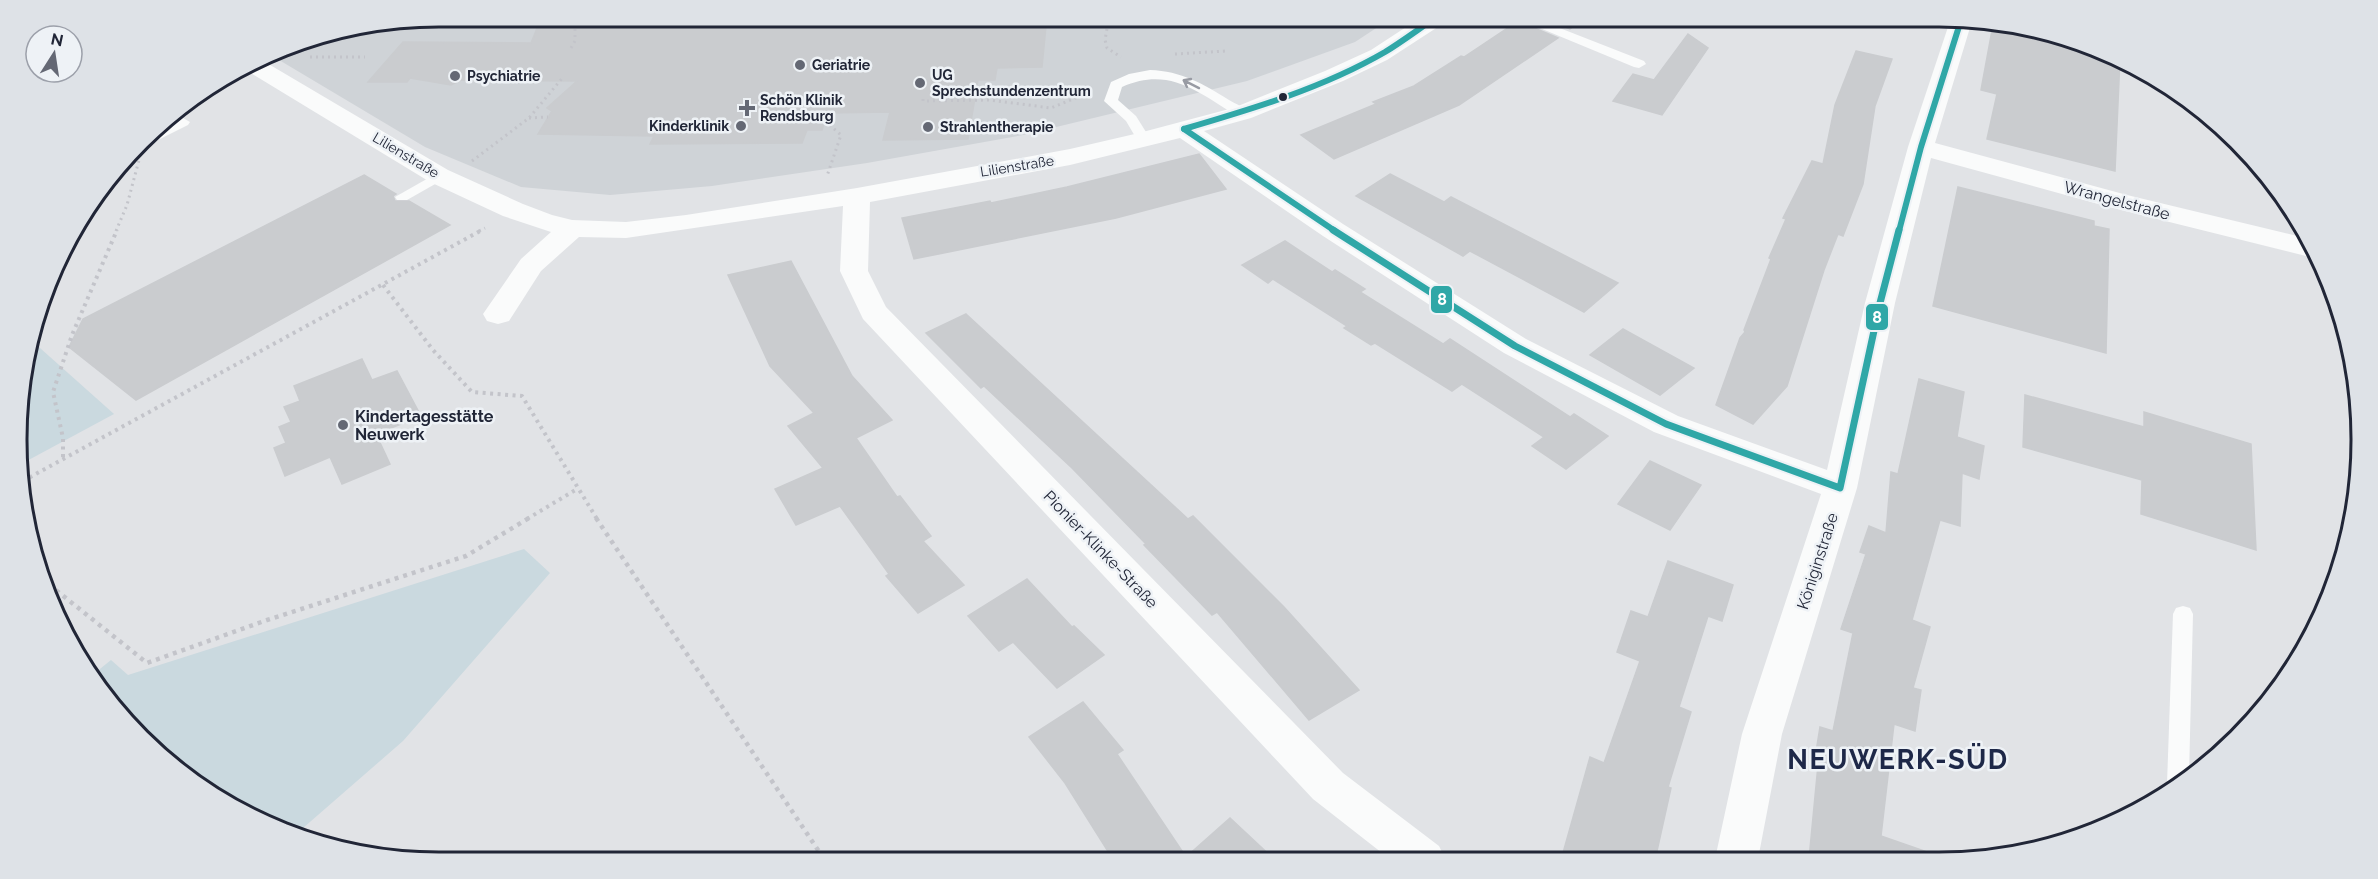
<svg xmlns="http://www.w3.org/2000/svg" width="2378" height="879" viewBox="0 0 2378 879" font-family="Raleway,sans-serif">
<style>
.built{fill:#cfd3d7}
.green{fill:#cad9df}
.building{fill:#cacccf;stroke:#cacccf;stroke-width:1.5}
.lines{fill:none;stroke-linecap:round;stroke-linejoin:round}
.path-far2{stroke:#c3c4ca;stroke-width:3;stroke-dasharray:2 4;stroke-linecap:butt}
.path-far1{stroke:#c3c4ca;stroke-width:4;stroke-dasharray:3 4.5;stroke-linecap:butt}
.path{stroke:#c3c4ca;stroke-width:4.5;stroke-dasharray:4 5;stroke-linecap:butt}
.lane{fill:#fafbfb;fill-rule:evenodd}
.street{fill:#fafbfb;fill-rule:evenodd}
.bus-1-far1-casing{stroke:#eef2f6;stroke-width:10}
.bus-1-casing{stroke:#eef2f6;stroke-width:11}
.bus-1-far1{stroke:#2fa7a7;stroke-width:6}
.bus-1{stroke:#2fa7a7;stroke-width:7}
.oneway{stroke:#989ba3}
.poi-dot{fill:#646874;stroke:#eef2f6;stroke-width:2}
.bus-dot{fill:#212637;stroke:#eef2f6;stroke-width:2}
.labels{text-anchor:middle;stroke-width:5;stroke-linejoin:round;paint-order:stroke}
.far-poi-label{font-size:14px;font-weight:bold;fill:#212637;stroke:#eef2f6;text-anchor:start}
.far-street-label{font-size:14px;fill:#212637;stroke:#eef2f6}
.street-label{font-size:16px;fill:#212637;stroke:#eef2f6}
.poi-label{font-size:16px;font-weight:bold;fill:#212637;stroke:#eef2f6;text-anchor:start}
.near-district-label{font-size:27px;font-weight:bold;letter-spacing:1.5px;fill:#1e2848;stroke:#eef2f6}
.rim{fill:none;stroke:#212637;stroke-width:3}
.line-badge{stroke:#eef2f6;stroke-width:2}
.badge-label{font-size:16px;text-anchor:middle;font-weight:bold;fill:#fff}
</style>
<rect width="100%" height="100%" fill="#e1e3e6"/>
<polygon class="built" points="440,16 1393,17 1355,42 1247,81 1023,135 867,163 712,186 610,195 521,187 425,147 269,54 303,39"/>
<g class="green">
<polygon points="31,340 114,414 23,463 20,384"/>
<polygon points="524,549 550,573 403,741 295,835 252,819 182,775 90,677 111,660 128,675"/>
</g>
<g class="building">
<polygon points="542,16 1047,16 1042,67 997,68 995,80 978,80 968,139 883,140 890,112 827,113 822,130 807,130 802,143 650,144 654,136 538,134 552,111 547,108 577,81 461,80 451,85 410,78 407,82 368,82 403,42 531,43"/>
<polygon points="1536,16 1588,16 1570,29"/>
<polygon points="1518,21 1558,38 1459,105 1334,159 1301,135 1376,104 1373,102 1414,86 1461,56 1464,57"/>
<polygon points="1993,25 2032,33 2033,29 2056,34 2120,58 2115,171 1987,139 1997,94 1981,90"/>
<polygon points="1688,34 1708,48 1662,115 1613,101 1633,74 1654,80"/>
<polygon points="1856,51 1892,59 1875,106 1863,184 1843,236 1838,234 1824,270 1787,386 1753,424 1716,405 1740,338 1745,332 1744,330 1771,259 1769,258 1786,219 1783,218 1812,161 1823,164 1835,105"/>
<polygon points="1199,154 1226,189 1116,218 914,259 902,218 990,201 991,203 1067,187"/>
<polygon points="1390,174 1444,202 1451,197 1618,283 1584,312 1470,251 1463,256 1356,196"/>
<polygon points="364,175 396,194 393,196 395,201 409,201 450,225 136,400 69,347 83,319"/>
<polygon points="1958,187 2094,221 2094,226 2109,229 2106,353 1933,306"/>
<polygon points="1285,241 1332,272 1335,270 1365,289 1360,292 1443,344 1450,339 1570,417 1574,414 1608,436 1566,469 1532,446 1544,437 1462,384 1452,391 1375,343 1371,345 1344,328 1347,326 1273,279 1268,283 1242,265"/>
<polygon points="791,261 852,376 892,420 856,438 897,497 900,496 931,536 923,541 964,585 918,613 886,576 889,574 840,506 796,525 775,489 823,468 788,426 814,413 770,366 728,275"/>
<polygon points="966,314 1188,519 1193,516 1284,607 1359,690 1309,720 1217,612 1212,615 1144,545 1146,544 1072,468 984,386 981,388 926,333"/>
<polygon points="1623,329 1694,368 1660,395 1590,355"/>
<polygon points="362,359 372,380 397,371 421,416 376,434 390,464 342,484 330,457 285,476 274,448 286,443 279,427 291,422 284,407 300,401 294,386"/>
<polygon points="1919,379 1964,392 1957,437 1984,446 1979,479 1962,473 1960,526 1940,520 1912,620 1930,627 1913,688 1921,690 1915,731 1894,724 1881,836 1933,854 1933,859 1809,859 1818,765 1814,764 1820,727 1833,731 1853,633 1841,629 1866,554 1860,552 1869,526 1886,533 1891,472 1898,474"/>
<polygon points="2025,395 2144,427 2144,412 2251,444 2256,550 2141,514 2142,480 2023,447"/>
<polygon points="1650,461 1701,485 1670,530 1618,504"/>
<polygon points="1668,561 1733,585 1722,621 1708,616 1679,707 1691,712 1668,787 1671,788 1655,860 1561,860 1590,757 1604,763 1640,661 1617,652 1631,611 1648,617"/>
<polygon points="1027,579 1072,627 1074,626 1104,655 1057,688 1013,642 999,651 968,616"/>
<polygon points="1083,702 1123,750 1117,754 1186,857 1230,818 1276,861 1114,861 1065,783 1029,737"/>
</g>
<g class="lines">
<g class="path-far2">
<polyline points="1108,23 1105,40 1107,48 1121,57"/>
<polyline points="571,48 575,41 575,29"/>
<polyline points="1175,54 1226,51"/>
<polyline points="310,57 365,57"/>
<polyline points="923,99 923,101 990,100 1051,108 1088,93"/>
<polyline points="529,118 548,117"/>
<polyline points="825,121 841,135 827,176"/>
<polyline points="472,161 529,118 564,76"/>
<polyline points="116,231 127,205 139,160"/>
<polyline points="479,231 485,228"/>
</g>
<g class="path-far1">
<polyline points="383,285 433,350 472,392 522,396 597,519"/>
<polyline points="63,457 63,438 53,392 72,335 117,230"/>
<polyline points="23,481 482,230"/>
<polyline points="527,519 577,489"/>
</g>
<g class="path">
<polyline points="596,518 826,862"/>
<polyline points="42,579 147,663 267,620 466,556 529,518"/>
</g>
<g class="lane">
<polygon points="1511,16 1529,16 1644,61 1646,64 1639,68 1634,67"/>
<path d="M1150 70C1181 71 1204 84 1229 100 1236 104 1244 107 1249 113L1242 117 1237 116C1198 92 1169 66 1122 87L1118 100 1136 116 1151 140 1149 143H1139L1126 121 1104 101 1111 82 1129 74Z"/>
<polygon points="183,118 190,122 188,125 150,144 142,144 152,132"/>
<polygon points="439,172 444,173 446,176 444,179 407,200 397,200 395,197"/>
<polygon points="2183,606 2190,608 2193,614 2189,776 2169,790 2167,784 2173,614 2176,608"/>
</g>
<polygon class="street" points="1423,16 1450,16 1447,21 1387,60 1343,81 1251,118 1204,131 1343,224 1526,339 1678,416 1827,470 1865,303 1908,147 1951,18 1972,21 1935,143 2127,195 2310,239 2318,257 2314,258 2109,207 1931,158 1895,303 1857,488 1782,734 1758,859 1715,859 1742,734 1821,494 1654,432 1504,353 1323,236 1180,138 1070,165 870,202 868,271 886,307 1343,773 1439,846 1446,860 1391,860 1313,799 863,319 840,271 843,206 626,238 579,237 541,271 509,321 498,324 487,321 483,314 521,259 551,232 503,216 430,182 241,67 260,59 448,170 523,204 552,215 572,220 626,222 686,215 857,188 1070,149 1139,133 1233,108 1325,71 1371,50"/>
<g class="bus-1-far1-casing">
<g id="bus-1-far1">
<polyline points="1184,129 1335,231"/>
<path d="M1184 129C1252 109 1323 88 1385 52 1403 41 1420 28 1438 16"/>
<polyline points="1899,231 1921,147 1961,20"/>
</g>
</g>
<g class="bus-1-casing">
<polyline id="bus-1" points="1333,230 1515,346 1666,424 1840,488 1880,303 1899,230"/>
</g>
<use href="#bus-1-far1" class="bus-1-far1"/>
<use href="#bus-1" class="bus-1"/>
</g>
<defs><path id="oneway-shaft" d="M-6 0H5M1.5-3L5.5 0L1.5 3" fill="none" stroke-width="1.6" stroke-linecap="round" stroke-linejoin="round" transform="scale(1.5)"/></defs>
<use class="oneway" href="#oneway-shaft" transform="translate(1191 84) rotate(-153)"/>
<g class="poi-dot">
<circle cx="800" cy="65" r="6"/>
<circle cx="455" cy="76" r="6"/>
<circle cx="920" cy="83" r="6"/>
<path d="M744 99h6v6h6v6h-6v6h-6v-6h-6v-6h6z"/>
<circle cx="741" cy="126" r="6"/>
<circle cx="928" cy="127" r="6"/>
<circle cx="343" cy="425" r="6"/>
</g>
<circle class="bus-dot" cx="1283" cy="97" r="5"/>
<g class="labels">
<g class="far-poi-label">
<text x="812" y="70">Geriatrie</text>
<text x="932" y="80">UG<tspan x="932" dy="16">Sprechstundenzentrum</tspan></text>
<text x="467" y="81">Psychiatrie</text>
<text x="760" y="105">Schön Klinik<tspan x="760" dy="16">Rendsburg</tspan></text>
<text x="729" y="131" text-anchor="end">Kinderklinik</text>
<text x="940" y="132">Strahlentherapie</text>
</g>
<g class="far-street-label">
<text transform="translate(406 155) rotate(31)" y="5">Lilienstraße</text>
<text transform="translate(1017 166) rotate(-9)" y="5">Lilienstraße</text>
</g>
<g class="street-label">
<text transform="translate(2117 200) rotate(15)" y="6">Wrangelstraße</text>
<text transform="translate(1101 549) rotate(46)" y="6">Pionier-Klinke-Straße</text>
<text transform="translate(1817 561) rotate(-72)" y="6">Königinstraße</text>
</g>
<g class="poi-label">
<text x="355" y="422">Kindertagesstätte<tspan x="355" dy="18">Neuwerk</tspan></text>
</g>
<g class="near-district-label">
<text x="1898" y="769">NEUWERK-SÜD</text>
</g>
</g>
<path d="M0 0H2378V879H0ZM439 27H1939A412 412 0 0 1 2351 439V440A412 412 0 0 1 1939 852H439A412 412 0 0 1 27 440V439A412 412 0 0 1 439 27Z" fill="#dee2e7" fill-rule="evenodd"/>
<path class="rim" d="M439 27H1939A412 412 0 0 1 2351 439V440A412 412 0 0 1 1939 852H439A412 412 0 0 1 27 440V439A412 412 0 0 1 439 27Z"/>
<g class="line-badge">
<rect x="1430" y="285" width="23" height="29" rx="6" fill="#2fa7a7"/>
<rect x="1865" y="303" width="24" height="28" rx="6" fill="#2fa7a7"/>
</g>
<g class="badge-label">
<text x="1442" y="305">8</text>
<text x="1877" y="323">8</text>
</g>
<g transform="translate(54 54) rotate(12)"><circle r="28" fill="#eef2f6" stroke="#9ca0aa" stroke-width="1.5"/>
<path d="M0-4.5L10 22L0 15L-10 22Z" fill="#646874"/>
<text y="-9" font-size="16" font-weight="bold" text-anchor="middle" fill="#212637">N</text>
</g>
</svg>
